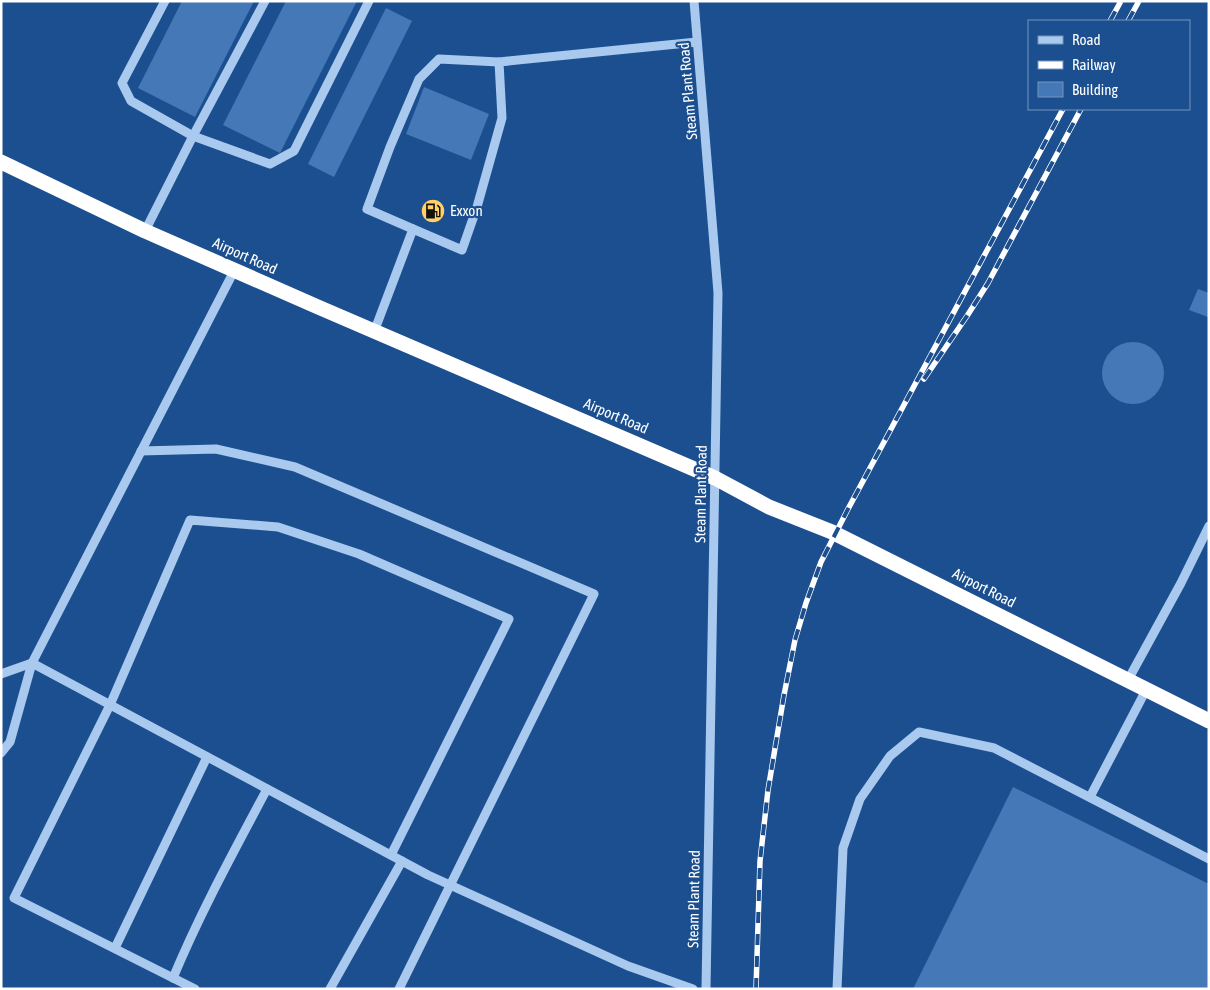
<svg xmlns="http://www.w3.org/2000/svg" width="1210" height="990" viewBox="0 0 1210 990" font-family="'Asap Condensed',sans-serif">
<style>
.building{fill:#4478b7}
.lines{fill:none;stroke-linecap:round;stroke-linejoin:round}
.minor{stroke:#a9c9ee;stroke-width:9}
.highway{stroke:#fff;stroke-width:15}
.rail-casing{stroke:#fff;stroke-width:5.5}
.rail{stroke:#1b4f8f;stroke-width:4;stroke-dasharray:11;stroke-linecap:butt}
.labels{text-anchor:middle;stroke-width:4.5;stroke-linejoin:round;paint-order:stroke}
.street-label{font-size:15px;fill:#fff;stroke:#1b4f8f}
.poi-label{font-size:15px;fill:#fff;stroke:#1b4f8f;text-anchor:start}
</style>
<rect width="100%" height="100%" fill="#1b4f8f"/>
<g class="building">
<polygon points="182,1 254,1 195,117 138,88"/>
<polygon points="286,1 357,1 280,153 223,125"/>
<polygon points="386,8 412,21 334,177 308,164"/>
<polygon points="424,87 489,114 471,160 406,134"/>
<polygon points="1198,289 1209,293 1208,317 1189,310"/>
<circle cx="1133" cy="373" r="31"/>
<polygon points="1013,787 1209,884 1209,989 913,989"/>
</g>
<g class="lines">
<g class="minor">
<polyline points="165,1 122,83 131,101 193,136 270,164 294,151 369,1"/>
<polyline points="694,1 718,293 706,989"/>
<polyline points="413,229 367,209 390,147 419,79 439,59 499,62"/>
<polyline points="145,231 193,136 265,1"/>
<polyline points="374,332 413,229 462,250 477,207 502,118 499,62 697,42"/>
<polyline points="141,451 216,449 295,467 594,594 399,989"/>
<polyline points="1,674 32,663 428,875 628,966 693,989"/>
<polyline points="1128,680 1181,583 1209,526"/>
<polyline points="1,753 10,742 32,663 234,271"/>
<polyline points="1090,797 1146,690"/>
<polyline points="115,948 207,757"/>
<path d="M173 978C200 913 234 851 267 789"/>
<polyline points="195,989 14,898 110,705 190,520 278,527 359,554 509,619 391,855"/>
<polyline points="330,989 402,861"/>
<polyline points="837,989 843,848 860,799 890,756 919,732 994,748 1209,859"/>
</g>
<polyline class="highway" points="1,162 145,231 318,307 715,478 769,507 832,532 1209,721"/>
<g class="rail-casing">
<g id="rail">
<polyline points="1110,21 1121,1"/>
<polyline points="1128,21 1139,1"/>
<polyline points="924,379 967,316 988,283 1081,109"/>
<polyline points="756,989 760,861 768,790 784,695 795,640 806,603 821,562 848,509 1063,109"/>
</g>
</g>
<use href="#rail" class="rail"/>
</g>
<defs>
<g id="fuel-disc" transform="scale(1.25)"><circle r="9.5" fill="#ffd166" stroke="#1b4f8f"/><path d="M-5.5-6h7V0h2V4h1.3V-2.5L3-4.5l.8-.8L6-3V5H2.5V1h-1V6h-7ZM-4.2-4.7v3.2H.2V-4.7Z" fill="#111"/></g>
</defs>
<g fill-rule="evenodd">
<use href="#fuel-disc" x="433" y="211"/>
</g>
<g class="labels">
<g class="street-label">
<text transform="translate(688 91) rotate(-95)" y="5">Steam Plant Road</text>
<text transform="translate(245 256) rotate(24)" y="5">Airport Road</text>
<text transform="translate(616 416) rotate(23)" y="5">Airport Road</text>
<text transform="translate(701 494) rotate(-89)" y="5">Steam Plant Road</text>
<text transform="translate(984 588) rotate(27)" y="5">Airport Road</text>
<text transform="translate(694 899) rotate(-89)" y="5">Steam Plant Road</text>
</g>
<g class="poi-label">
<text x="450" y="216">Exxon</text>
</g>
</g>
<rect width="1210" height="990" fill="none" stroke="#ffffff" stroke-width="5"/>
<rect x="1028" y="20" width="162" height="90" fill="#1b4f8f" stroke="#7695bc"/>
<rect x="1038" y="36" width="25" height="8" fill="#a9c9ee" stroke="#7695bc"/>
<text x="1072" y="45" font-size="15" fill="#ffffff">Road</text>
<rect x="1038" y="61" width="25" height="8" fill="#ffffff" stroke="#7695bc"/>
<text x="1072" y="70" font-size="15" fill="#ffffff">Railway</text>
<rect x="1038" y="82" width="25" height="15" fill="#4478b7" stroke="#7695bc"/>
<text x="1072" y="95" font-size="15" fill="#ffffff">Building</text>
</svg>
